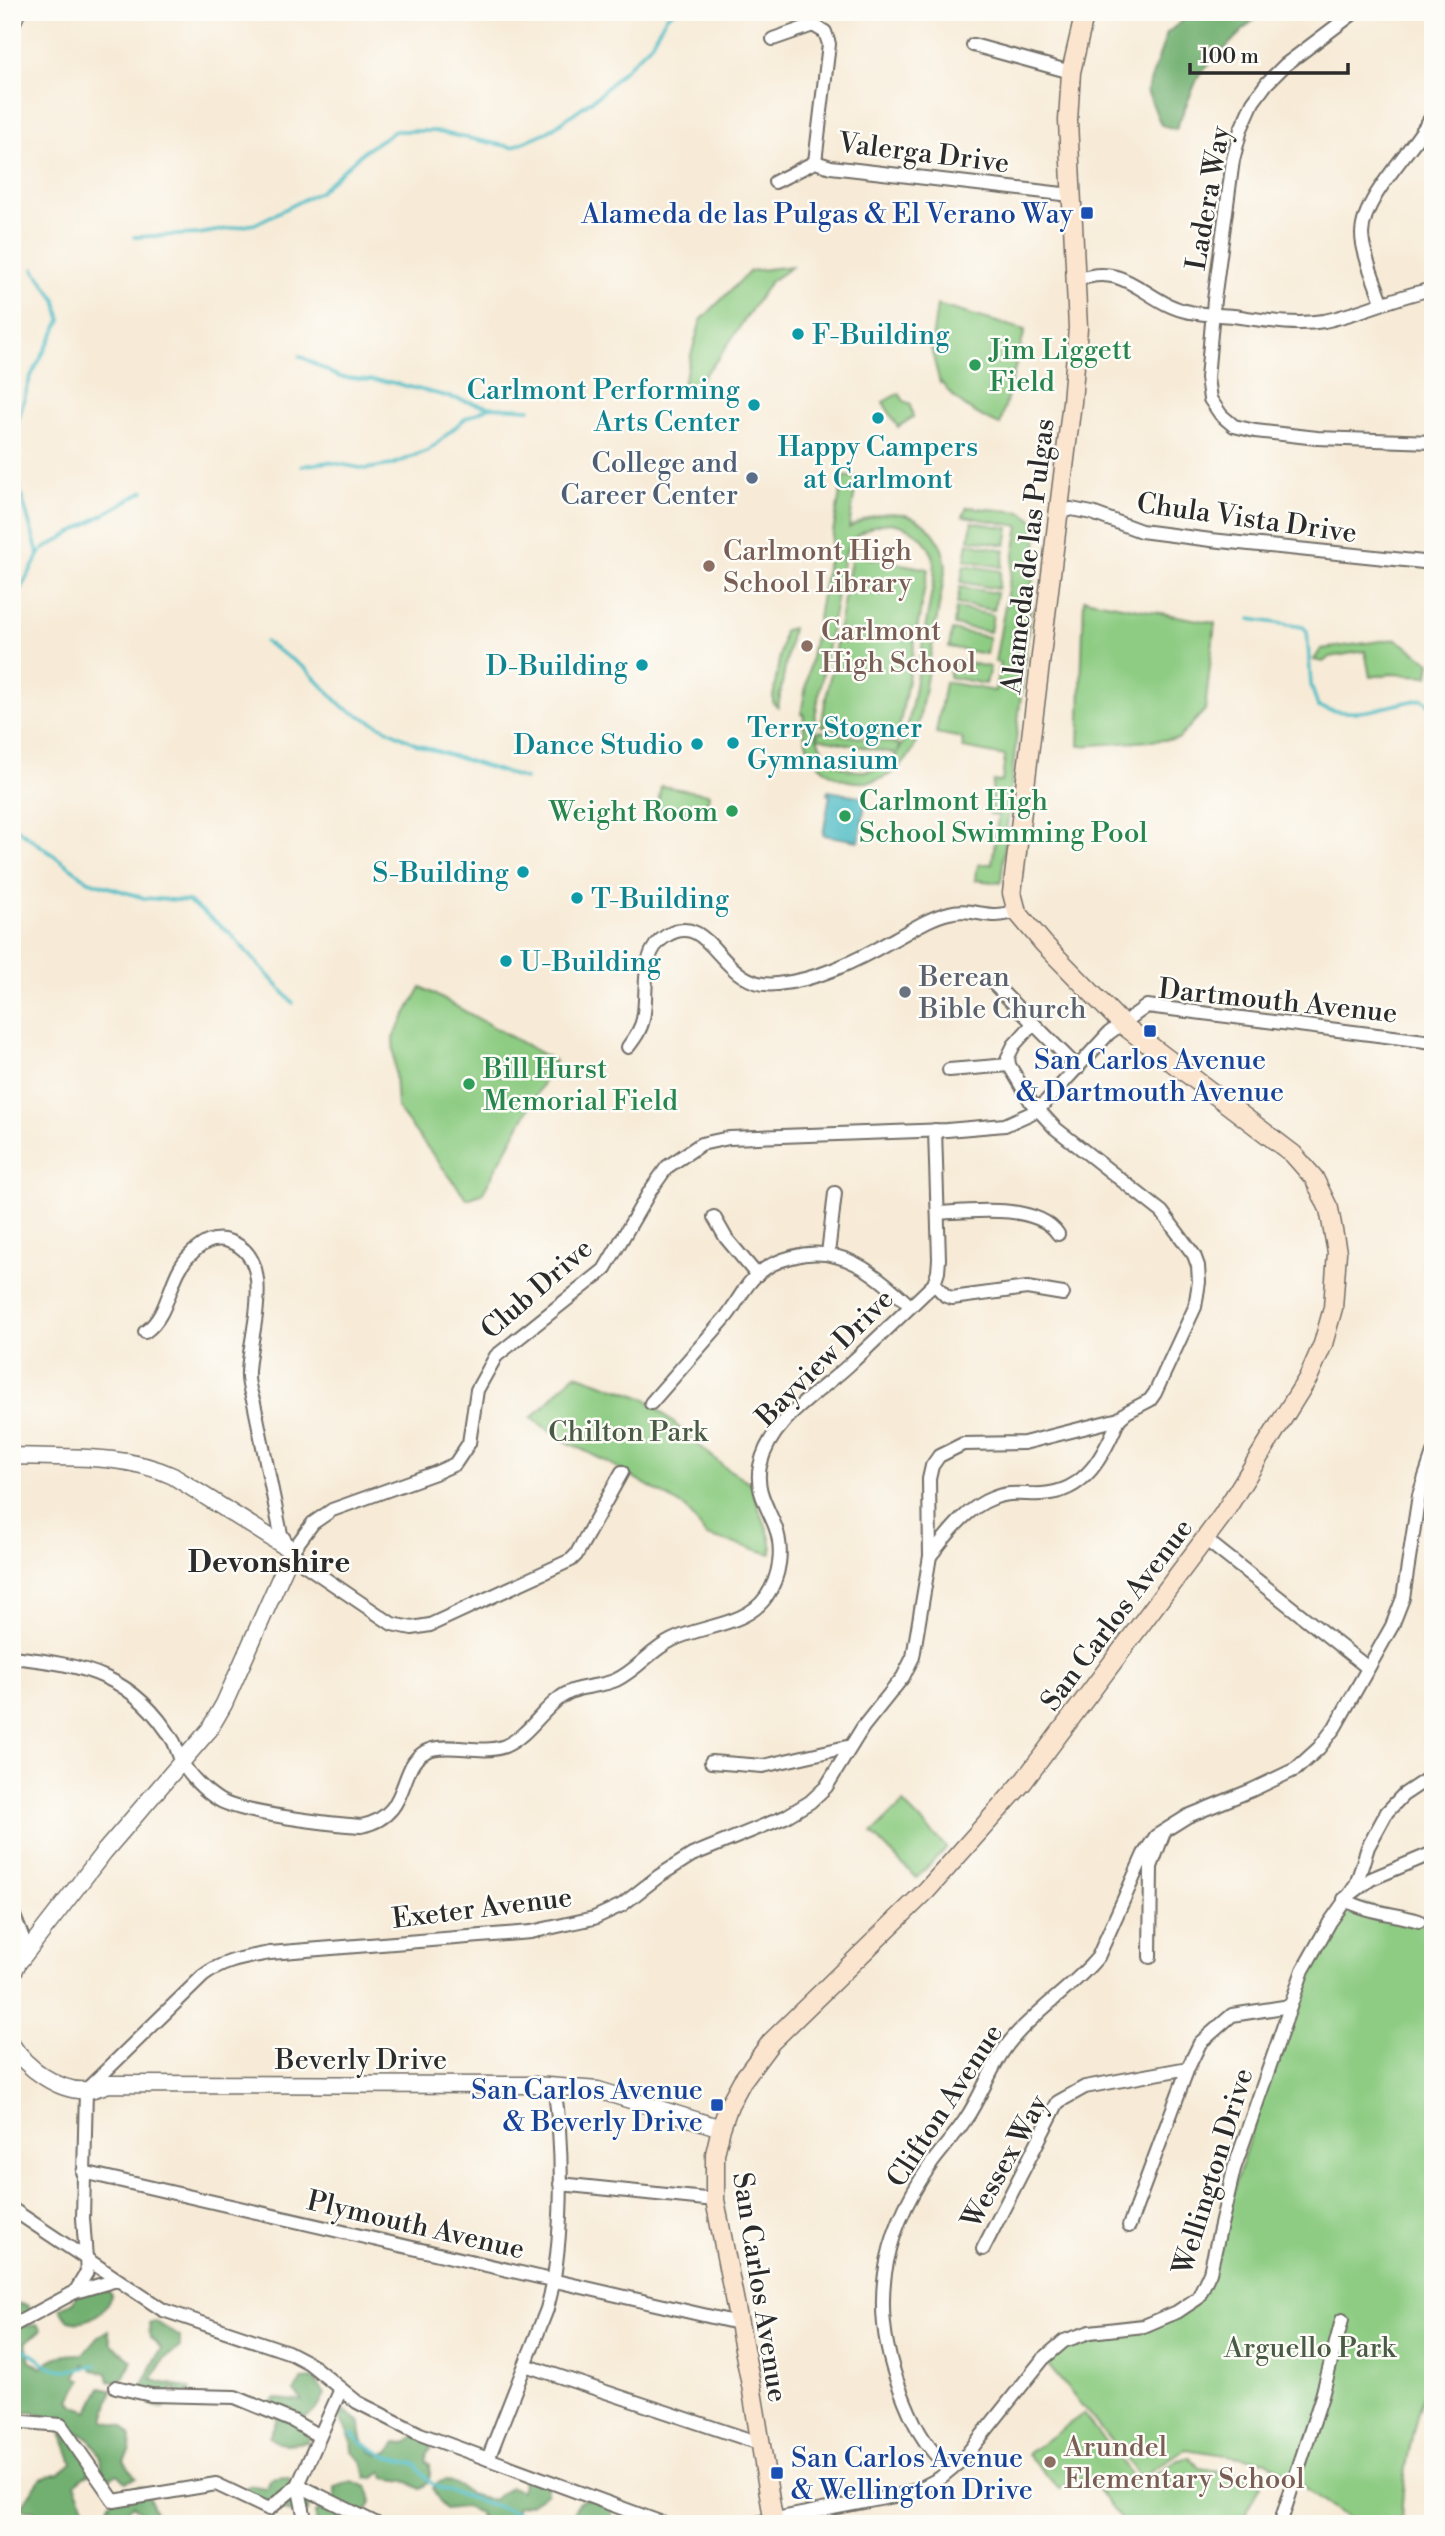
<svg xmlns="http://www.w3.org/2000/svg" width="1445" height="2536" viewBox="0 0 1445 2536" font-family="'Libre Bodoni',serif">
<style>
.green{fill:#8ecc83;stroke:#5c7c57;stroke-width:2;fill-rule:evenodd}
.forest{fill:#72b071;stroke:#4e6e4e;stroke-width:2}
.water{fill:#4dbcc4;stroke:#3c7478;stroke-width:2}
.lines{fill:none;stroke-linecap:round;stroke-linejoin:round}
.stream{stroke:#4dbcc4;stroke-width:3.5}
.minor-casing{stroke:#726e67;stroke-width:16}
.tertiary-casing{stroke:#726e67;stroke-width:19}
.secondary-casing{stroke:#726e67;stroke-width:21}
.minor{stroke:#fff;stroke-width:12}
.tertiary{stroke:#fff;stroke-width:16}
.secondary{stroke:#fce5cf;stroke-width:18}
.transit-dot{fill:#1a4fb4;stroke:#fdfcf7;stroke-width:2.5}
.culture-dot{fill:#0f9aa8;stroke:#fdfcf7;stroke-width:2.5}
.leisure-dot{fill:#2e9e5b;stroke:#fdfcf7;stroke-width:2.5}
.service-dot{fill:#5c6f8a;stroke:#fdfcf7;stroke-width:2.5}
.education-dot{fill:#8d6e63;stroke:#fdfcf7;stroke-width:2.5}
.worship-dot{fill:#6b7280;stroke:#fdfcf7;stroke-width:2.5}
.labels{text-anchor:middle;stroke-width:5;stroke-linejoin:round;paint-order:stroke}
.street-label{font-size:28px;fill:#2b2b2b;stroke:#fdfcf7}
.transit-label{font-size:28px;fill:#164399;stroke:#fdfcf7;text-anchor:end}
.culture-label{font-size:28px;fill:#0d838f;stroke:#fdfcf7;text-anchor:start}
.leisure-label{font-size:28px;fill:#27864d;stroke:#fdfcf7;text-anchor:start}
.service-label{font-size:28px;fill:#4e5e75;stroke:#fdfcf7;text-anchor:end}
.education-label{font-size:28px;fill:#785e54;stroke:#fdfcf7;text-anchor:start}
.worship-label{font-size:28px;fill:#5b616d;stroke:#fdfcf7;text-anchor:start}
.park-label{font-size:28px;fill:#495b45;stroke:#fdfcf7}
.neighbourhood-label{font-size:30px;font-weight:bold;fill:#2b2b2b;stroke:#fdfcf7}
</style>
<rect width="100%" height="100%" fill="#fdfcf7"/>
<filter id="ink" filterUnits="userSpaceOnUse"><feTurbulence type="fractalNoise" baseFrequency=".0143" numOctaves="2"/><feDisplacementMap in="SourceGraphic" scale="14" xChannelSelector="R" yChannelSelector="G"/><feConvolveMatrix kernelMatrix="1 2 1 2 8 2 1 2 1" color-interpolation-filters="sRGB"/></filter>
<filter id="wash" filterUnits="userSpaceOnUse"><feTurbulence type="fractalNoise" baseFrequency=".00686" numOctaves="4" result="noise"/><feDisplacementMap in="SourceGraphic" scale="28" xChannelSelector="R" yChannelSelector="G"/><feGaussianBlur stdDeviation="1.57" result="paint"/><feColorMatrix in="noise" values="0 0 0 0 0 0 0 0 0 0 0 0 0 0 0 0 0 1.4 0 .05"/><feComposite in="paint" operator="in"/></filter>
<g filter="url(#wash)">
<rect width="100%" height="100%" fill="#f7ebd7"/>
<g class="green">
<polygon points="793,266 770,282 718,359 697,383 680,394 701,320 750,271"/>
<path d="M937 305 1025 330 1000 425C976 415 956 403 941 382L940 383 931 349Z"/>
<polygon points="899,393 904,401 910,404 913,417 898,427 883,402"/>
<path d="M843 476 857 478 849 528C889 500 939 512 946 566L915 745C886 809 796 785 804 715L801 714ZM889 523C919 526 938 549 934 579L906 737 898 752 899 744 819 731 817 738 897 754C866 791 810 763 815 717L844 556C852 536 867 525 889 523Z"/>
<polygon points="967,507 1022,512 1039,524 1001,883 975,880 976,871 980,864 992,864 998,815 990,814 993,781 1002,782 1005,756 963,748 962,738 936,733 945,682 995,691 1000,663 995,662 1019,526 963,516"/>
<polygon points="972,522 1009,528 1006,545 969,539"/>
<polygon points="968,543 1005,550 1002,567 965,560"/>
<polygon points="852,555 928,569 897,740 821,726"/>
<polygon points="964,565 1001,571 998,589 961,582"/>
<polygon points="960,587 997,593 994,610 957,604"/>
<polygon points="1084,599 1215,623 1205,710 1178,739 1079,746"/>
<polygon points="956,608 993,615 990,632 954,625"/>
<polygon points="792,628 778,707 773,703 773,697 784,630"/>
<polygon points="952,630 989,637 986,654 949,647"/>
<polygon points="1396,639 1430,662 1428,676 1390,674 1370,677 1365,651 1330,657 1323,662 1314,660 1321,649"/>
<polygon points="953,660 990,667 986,684 949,677"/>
<polygon points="661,786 709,794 705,816 657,808"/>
<polygon points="421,987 555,1061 482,1194 467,1199 397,1108 393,1038"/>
<path d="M576 1374 646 1399 723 1466 751 1483C755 1508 772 1528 772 1554L706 1536 686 1508 607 1462 565 1441 531 1418C548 1405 559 1387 576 1374Z"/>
<polygon points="903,1803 947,1848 916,1878 872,1833"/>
<path d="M1344 1899 1419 1921 1433 1931V2379H1430C1412 2420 1402 2479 1401 2524H1356L1267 2461 1185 2449 1141 2477 1043 2359 1064 2341 1177 2312 1204 2288 1289 2006Z"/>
<polygon points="1083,2414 1139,2484 1176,2461 1190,2457 1199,2468 1251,2476 1262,2483 1247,2510 1244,2524 1124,2524 1090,2479 1076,2478 1059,2489 1027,2454"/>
</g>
<g class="forest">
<polygon points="1193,12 1266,12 1249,24 1199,75 1176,129 1161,125 1147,91 1167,33"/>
<path d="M106 2289 112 2295C108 2301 104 2311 98 2314 85 2324 65 2326 60 2308L73 2302 76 2295Z"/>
<path d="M12 2303 27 2305 34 2313 24 2326 37 2325 41 2330 26 2342 30 2362 42 2367C54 2355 67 2354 83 2354L97 2337 108 2330 111 2344 132 2361 122 2380 115 2382 109 2381 107 2373 93 2370 84 2364 76 2376 82 2380 70 2400 75 2406 89 2411 101 2387 112 2390 104 2421 123 2426 131 2436 130 2450 124 2461 136 2478 126 2482 118 2474 111 2478 102 2472C103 2439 80 2429 51 2428L45 2416 30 2412 17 2416V2429L12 2436V2399L21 2395 15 2378 12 2379Z"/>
<path d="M155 2321 180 2337V2347L164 2359 152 2379C165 2386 177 2383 191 2389L187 2398 176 2400V2389H171L170 2400 163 2408C150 2406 144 2402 141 2389L161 2348 150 2337 149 2324Z"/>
<path d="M314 2379 325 2394C318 2408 313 2417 298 2420L309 2436 308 2442 286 2444 278 2443 269 2437 277 2419 271 2403 276 2399 302 2401 294 2391 302 2380Z"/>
<path d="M345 2411 360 2422C360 2439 363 2446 378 2455L389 2453 396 2442 407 2443 414 2436 426 2440 432 2448 427 2454 426 2461 430 2464C431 2474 430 2484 421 2489L405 2481 385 2478 382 2472 373 2479 366 2478 362 2461 352 2452 351 2439 340 2418Z"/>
<path d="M61 2433C82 2440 89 2451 99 2470L84 2476 75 2483 86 2511 65 2517 62 2524H45V2520L34 2510 20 2509 40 2479 59 2473 72 2463Z"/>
<polygon points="284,2477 289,2478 295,2494 307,2497 311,2501 308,2511 298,2515 292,2514 245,2493 248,2486 266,2489 271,2479"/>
<polygon points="532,2477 547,2483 547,2493 530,2504 516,2507 515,2516 536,2521 548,2514 572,2520 578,2502 585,2499 610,2501 613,2513 606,2524 479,2524 480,2513 465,2507 445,2509 432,2489 438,2482 447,2480 460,2486 468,2494 493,2500 510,2487 521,2491 524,2479"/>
<polygon points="352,2481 368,2487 372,2501 359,2524 316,2524 316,2513 325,2504 335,2505 335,2487"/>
<polygon points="140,2486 145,2488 157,2515 151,2521 133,2505 126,2511 132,2524 101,2524 110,2503 121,2490 133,2490"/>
</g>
<polygon class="water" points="828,791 866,797 859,841 823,835 830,795 827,794"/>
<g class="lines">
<g class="stream">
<polyline points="134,237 199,234 255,224 319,192 364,151 395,131 433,131 512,147 549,131 599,95 650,45 666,17 673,12"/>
<polyline points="34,269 56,300 61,320 30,378 17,424 15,474 39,556"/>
<polyline points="300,356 339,377 390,382 489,407"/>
<polyline points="302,466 328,462 366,469 391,465 429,450 466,418 491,407 530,409"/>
<polyline points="12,490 21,499"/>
<polyline points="12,604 42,550 144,491"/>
<path d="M1250 619 1303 627 1307 631 1311 685 1318 707C1362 720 1381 706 1422 699L1427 702 1433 712"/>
<polyline points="265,642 306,669 343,707 418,745 525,779"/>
<polyline points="12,825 89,881 144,898 188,901 229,932 293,1003"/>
<path d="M12 2345 17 2344C51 2367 54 2377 96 2365"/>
<polyline points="352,2434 361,2442 389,2458 416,2464 427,2480 439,2488 552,2524"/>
</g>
</g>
</g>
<g filter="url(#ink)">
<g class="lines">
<g class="minor-casing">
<g id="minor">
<polyline points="1355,12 1285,65 1267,83 1253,102 1241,129 1233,160 1214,300 1207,378 1210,399 1221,415 1234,426 1255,431 1317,438 1433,442"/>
<polyline points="813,25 825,32 829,44 815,162"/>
<polyline points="773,39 813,25 816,12"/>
<polyline points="973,45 1071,72"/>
<polyline points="775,182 815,162 831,167 1071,195"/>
<path d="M1077 280C1127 260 1145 304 1190 312 1204 315 1219 315 1233 316 1263 320 1294 326 1324 321 1360 314 1396 296 1433 289"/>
<path d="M1382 302C1376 284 1362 253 1362 234 1363 195 1415 149 1433 114"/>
<polyline points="1059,513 1071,509 1092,513 1141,531 1211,540 1433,563"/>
<polyline points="995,985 1078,1068"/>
<path d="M628 1047C634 1039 641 1030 643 1019 649 991 638 953 666 936 712 907 719 991 777 984 818 980 856 961 891 941 910 931 928 918 949 913 965 908 980 915 996 915 1003 915 1010 913 1017 912"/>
<polyline points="949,1070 1009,1065"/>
<path d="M938 1213C970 1211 1038 1203 1058 1234"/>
<polyline points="714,1217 726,1238 757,1275"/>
<polyline points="828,1254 835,1193"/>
<polyline points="934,1284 946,1296 952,1298 1027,1288 1063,1294"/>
<path d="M145 1332C171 1314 168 1276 190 1255 201 1244 213 1236 228 1241 279 1256 249 1335 248 1372 247 1384 251 1393 254 1403L281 1534 292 1551 305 1565 392 1624 412 1628 430 1625 571 1560 576 1555 622 1472"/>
<path d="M651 1403C676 1374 701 1346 726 1317 737 1304 744 1285 758 1274 767 1266 780 1260 792 1257 840 1243 877 1274 910 1306"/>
<polyline points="1205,1539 1368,1668"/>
<polyline points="292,1551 313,1523 332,1510 435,1473 455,1464 469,1443 477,1390 496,1356 604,1270 650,1191 667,1167 701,1144 729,1138 947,1130 1005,1125 1038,1110 1109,1033 1147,1006 1433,1042"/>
<path d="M930 1556C948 1534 966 1508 993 1498 1009 1491 1025 1495 1042 1494 1086 1492 1104 1455 1119 1419"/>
<path d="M12 1657C85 1665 134 1675 174 1742 177 1749 179 1756 182 1762 189 1776 206 1792 219 1800 242 1814 332 1824 361 1826 416 1815 394 1760 432 1749 455 1743 482 1755 505 1746 528 1736 541 1711 561 1697 577 1685 598 1688 616 1680 637 1670 651 1650 672 1640 702 1625 746 1626 766 1597 780 1577 784 1549 775 1526 767 1506 755 1489 760 1466 770 1420 818 1394 849 1365 878 1338 906 1311 934 1284L938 1272 939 1259 935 1130"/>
<polyline points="711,1762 763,1766 851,1746"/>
<polyline points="12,1911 28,1951"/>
<path d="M1419 1921C1395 1913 1366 1913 1344 1899L1371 1879 1433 1853"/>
<polyline points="1150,1957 1151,1867 1164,1832"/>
<polyline points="83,2172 738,2323"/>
<polyline points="560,2184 715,2200"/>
<polyline points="12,2209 163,2310 288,2352 309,2363 357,2402 420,2434 665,2524"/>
<polyline points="1129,2226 1188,2068"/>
<polyline points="983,2249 1058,2102 1085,2087 1188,2068 1200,2043 1232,2015 1290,2006"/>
<polyline points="75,2292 117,2280"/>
<path d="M12 2326 75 2292 87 2272 83 2218 86 2090 203 1976C224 1960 245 1958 270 1953L531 1932 594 1918 622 1905 659 1876 692 1855 785 1817 810 1802 826 1787 863 1727 903 1677 913 1657 930 1556 929 1479 932 1466 939 1456 963 1444 1024 1443 1119 1419 1127 1412 1150 1400 1155 1393 1195 1307 1199 1282 1198 1266 1194 1255 1162 1212 1055 1128 1031 1102 1009 1065 1008 1057 1014 1045 1032 1025"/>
<polyline points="525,2365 759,2443"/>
<polyline points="116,2387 151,2395 235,2397 293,2421 319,2436"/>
<polyline points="12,2421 61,2425 114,2501 216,2484 269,2509 298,2485 341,2389"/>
<path d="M488 2459 547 2309C564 2248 564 2149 554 2086"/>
<path d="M950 2469C924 2447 912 2421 900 2389 869 2309 881 2237 929 2167 940 2151 954 2137 965 2120 983 2094 992 2062 1013 2038 1039 2008 1073 1987 1098 1957L1144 1854 1156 1836 1188 1816 1252 1790 1296 1769 1319 1748 1335 1727 1392 1626 1403 1598 1419 1495 1433 1453"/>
<polyline points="298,2485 377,2524"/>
<polyline points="298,2485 306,2524"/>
<polyline points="750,2524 900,2495 919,2489 940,2478 963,2459 1043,2359 1064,2341 1090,2332 1144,2326 1177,2312 1198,2298 1210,2272 1234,2169 1303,1970 1330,1922 1356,1885 1368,1847 1387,1812 1403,1795 1433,1775"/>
<polyline points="1280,2524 1322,2396 1342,2320"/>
</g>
</g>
<g class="tertiary-casing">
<g id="tertiary">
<polyline points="12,23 17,12"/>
<path d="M12 1456C66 1458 124 1453 173 1476L292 1551 224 1704 209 1730 104 1852 18 1963 12 1975"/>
<path d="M12 2045C25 2067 60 2093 87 2090 94 2090 102 2086 109 2084L535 2085 598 2090 721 2128"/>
</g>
</g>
<g class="secondary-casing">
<polyline id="secondary" points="774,2524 751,2385 715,2200 715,2154 721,2128 729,2105 742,2081 771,2042 927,1890 1023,1782 1222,1516 1308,1378 1323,1344 1333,1308 1337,1252 1329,1209 1314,1178 1293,1154 1123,1025 1044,944 1017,912 1012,893 1072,402 1078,328 1068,121 1071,72 1085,12"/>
</g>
<use href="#minor" class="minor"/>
<use href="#tertiary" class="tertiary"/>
<use href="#secondary" class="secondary"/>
</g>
</g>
<g class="transit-dot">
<rect x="1080" y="206" width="14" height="14" rx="3.5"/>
<rect x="1143" y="1024" width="14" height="14" rx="3.5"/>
<rect x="710" y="2098" width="14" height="14" rx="3.5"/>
<rect x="770" y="2466" width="14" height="14" rx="3.5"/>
</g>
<g class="culture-dot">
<circle cx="798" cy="334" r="7"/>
<circle cx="754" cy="405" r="7"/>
<circle cx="878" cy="418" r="7"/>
<circle cx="642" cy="665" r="7"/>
<circle cx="733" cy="743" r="7"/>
<circle cx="697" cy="744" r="7"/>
<circle cx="523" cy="872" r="7"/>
<circle cx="577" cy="898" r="7"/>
<circle cx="506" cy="961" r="7"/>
</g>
<g class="leisure-dot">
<circle cx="975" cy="365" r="7"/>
<circle cx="732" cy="811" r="7"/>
<circle cx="845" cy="816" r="7"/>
<circle cx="469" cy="1084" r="7"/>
</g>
<circle class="service-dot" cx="752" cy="478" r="7"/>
<g class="education-dot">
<circle cx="709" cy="566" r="7"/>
<circle cx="807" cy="646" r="7"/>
<circle cx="1050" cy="2462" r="7"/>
</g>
<circle class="worship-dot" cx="905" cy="992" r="7"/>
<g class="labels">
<g class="street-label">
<text transform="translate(924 152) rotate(7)" y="10">Valerga Drive</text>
<text transform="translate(1207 198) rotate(-80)" y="10">Ladera Way</text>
<text transform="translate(1247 517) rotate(8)" y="10">Chula Vista Drive</text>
<text transform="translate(1027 556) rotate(-83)" y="10">Alameda de las Pulgas</text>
<text transform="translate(1278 1000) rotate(6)" y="10">Dartmouth Avenue</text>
<text transform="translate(536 1288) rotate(-41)" y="10">Club Drive</text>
<text transform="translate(824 1357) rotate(-45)" y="10">Bayview Drive</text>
<text transform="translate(1116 1614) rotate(-53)" y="10">San Carlos Avenue</text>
<text transform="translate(482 1907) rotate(-7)" y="10">Exeter Avenue</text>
<text x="361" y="2069">Beverly Drive</text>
<text transform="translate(944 2105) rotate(-57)" y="10">Clifton Avenue</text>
<text transform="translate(1004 2161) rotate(-61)" y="10">Wessex Way</text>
<text transform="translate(1212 2171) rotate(-73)" y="10">Wellington Drive</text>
<text transform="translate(416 2224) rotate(13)" y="10">Plymouth Avenue</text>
<text transform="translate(761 2287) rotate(81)" y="10">San Carlos Avenue</text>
</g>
<g class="transit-label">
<text x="1073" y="223">Alameda de las Pulgas &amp; El Verano Way</text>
<text x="1150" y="1069" text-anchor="middle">San Carlos Avenue<tspan x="1150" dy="32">&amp; Dartmouth Avenue</tspan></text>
<text x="703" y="2099">San Carlos Avenue<tspan x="703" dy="32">&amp; Beverly Drive</tspan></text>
<text x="791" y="2467" text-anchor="start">San Carlos Avenue<tspan x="791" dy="32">&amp; Wellington Drive</tspan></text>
</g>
<g class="culture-label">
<text x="812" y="344">F-Building</text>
<text x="740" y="399" text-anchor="end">Carlmont Performing<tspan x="740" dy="32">Arts Center</tspan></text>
<text x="878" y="456" text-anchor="middle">Happy Campers<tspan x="878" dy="32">at Carlmont</tspan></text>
<text x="628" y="675" text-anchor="end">D-Building</text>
<text x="747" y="737">Terry Stogner<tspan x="747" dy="32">Gymnasium</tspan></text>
<text x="683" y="754" text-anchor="end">Dance Studio</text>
<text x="509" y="882" text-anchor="end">S-Building</text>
<text x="591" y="908">T-Building</text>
<text x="520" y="971">U-Building</text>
</g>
<g class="leisure-label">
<text x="989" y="359">Jim Liggett<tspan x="989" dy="32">Field</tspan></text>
<text x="859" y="810">Carlmont High<tspan x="859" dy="32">School Swimming Pool</tspan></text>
<text x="718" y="821" text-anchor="end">Weight Room</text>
<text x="483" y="1078">Bill Hurst<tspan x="483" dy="32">Memorial Field</tspan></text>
</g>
<g class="service-label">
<text x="738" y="472">College and<tspan x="738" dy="32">Career Center</tspan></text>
</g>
<g class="education-label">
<text x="723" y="560">Carlmont High<tspan x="723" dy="32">School Library</tspan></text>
<text x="821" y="640">Carlmont<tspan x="821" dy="32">High School</tspan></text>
<text x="1064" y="2456">Arundel<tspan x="1064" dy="32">Elementary School</tspan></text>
</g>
<g class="worship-label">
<text x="919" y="986">Berean<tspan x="919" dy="32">Bible Church</tspan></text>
</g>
<g class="park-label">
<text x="628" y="1441">Chilton Park</text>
<text x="1310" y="2357">Arguello Park</text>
</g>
<g class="neighbourhood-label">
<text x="269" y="1572">Devonshire</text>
</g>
</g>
<rect width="1445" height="2536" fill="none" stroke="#fdfcf7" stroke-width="42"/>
<path d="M1190 63v10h158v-10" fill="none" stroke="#2b2b2b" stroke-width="3.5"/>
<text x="1200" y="63" font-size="21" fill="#2b2b2b" stroke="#fdfcf7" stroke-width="5" paint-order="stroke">100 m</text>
</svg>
